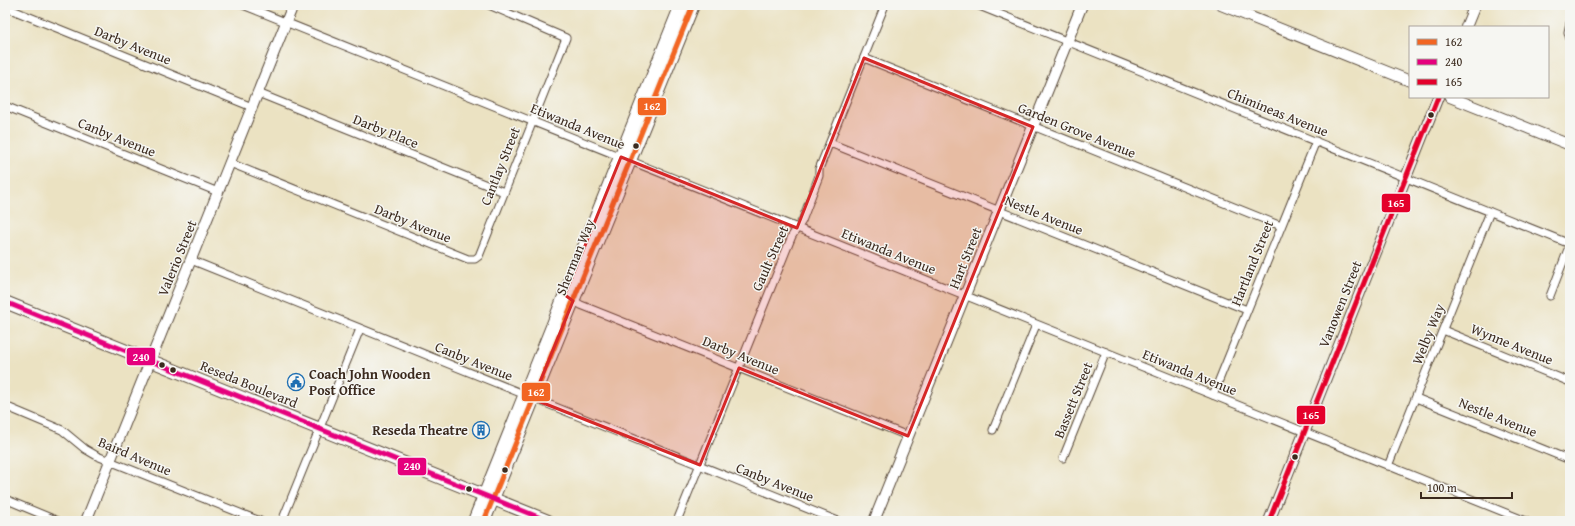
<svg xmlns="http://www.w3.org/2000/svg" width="1575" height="526" viewBox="0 0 1575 526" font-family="'Gentium Book Plus',serif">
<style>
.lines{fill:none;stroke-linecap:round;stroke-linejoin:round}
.street-casing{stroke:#554637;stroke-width:9}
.secondary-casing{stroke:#554637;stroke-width:12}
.primary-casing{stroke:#554637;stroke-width:14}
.street{stroke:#fff;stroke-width:7}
.secondary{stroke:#fff;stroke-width:10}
.primary{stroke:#fff;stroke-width:12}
.bus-1-casing{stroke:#f6f6f2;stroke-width:8}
.bus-2-casing{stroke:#f6f6f2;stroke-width:8}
.bus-3-casing{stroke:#f6f6f2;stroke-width:8}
.bus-1{stroke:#f26522;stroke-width:5}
.bus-2{stroke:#e5007d;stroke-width:5}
.bus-3{stroke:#e4002b;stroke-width:5}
.marked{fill:#d62828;fill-opacity:0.2;stroke:#d62828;stroke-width:3;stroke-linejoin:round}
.bus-dot{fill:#3b2a1e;stroke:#f6f6f2;stroke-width:1.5}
.labels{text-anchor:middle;stroke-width:3;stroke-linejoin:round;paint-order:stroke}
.street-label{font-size:14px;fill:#3b2a1e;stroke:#f6f6f2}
.poi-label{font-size:14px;font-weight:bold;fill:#3b2a1e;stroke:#f6f6f2;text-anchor:start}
.line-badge{stroke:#f6f6f2;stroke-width:1.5}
.badge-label{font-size:11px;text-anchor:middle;font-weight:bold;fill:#fff}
</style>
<rect width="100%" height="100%" fill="#f6f6f2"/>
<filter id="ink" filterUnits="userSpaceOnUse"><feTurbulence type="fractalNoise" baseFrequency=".025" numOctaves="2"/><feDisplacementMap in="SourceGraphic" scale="8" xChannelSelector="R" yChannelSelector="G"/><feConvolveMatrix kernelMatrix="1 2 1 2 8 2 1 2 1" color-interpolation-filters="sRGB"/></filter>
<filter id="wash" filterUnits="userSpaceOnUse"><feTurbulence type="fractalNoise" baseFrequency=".012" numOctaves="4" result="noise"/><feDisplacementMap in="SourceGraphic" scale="16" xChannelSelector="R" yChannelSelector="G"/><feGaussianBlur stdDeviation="0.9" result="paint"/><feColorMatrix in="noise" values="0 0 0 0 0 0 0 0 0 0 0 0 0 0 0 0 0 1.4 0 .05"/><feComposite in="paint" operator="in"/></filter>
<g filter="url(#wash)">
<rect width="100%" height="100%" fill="#ebe2c2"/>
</g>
<g filter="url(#ink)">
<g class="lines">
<g class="street-casing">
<g id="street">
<polyline points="243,5 1526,521"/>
<polyline points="977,5 1570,244"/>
<polyline points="1462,5 1474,9"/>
<polyline points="5,7 252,107"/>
<polyline points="1570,23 1568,32 1570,39"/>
<polyline points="864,58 1281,226"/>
<polyline points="258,93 504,192"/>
<polyline points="5,106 218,192"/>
<polyline points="830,143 1247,310"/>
<polyline points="230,163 468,259 475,259 479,256 566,38 489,5"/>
<polyline points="191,260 838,521"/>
<polyline points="1550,296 1570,244"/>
<polyline points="571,299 581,305 908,436"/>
<polyline points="1443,330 1570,382"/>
<polyline points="1213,395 1316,141"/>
<polyline points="1416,398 1570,460"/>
<polyline points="5,406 62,430 85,449 97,456 260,521"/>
<polyline points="993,430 1036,325"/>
<polyline points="1063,458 1106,352"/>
<polyline points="1388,466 1490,212"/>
<polyline points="5,499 58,521"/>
<polyline points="282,521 360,329"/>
<polyline points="677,521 792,236 802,221 819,176 819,169 885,5"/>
</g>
</g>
<g class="secondary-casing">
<g id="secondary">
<polyline points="1221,5 1410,81"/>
<polyline points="1466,27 1475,5"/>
<polyline points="1450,97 1570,145"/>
<polyline points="86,521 293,5"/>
<polyline points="874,521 1082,5"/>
<polyline points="1269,521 1438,97"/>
</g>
</g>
<g class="primary-casing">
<g id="primary">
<polyline points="5,302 548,521"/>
<polyline points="474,521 681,5"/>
<polyline points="484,521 693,5"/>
</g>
</g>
<use href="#street" class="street"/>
<use href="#secondary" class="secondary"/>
<use href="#primary" class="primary"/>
<g class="bus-1-casing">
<polyline id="bus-1" points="484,521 693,5"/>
</g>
<g class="bus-2-casing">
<polyline id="bus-2" points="5,302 548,521"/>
</g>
<g class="bus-3-casing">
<polyline id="bus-3" points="1269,521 1438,97"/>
</g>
<use href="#bus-1" class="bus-1"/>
<use href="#bus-2" class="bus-2"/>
<use href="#bus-3" class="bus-3"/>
</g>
</g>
<path class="marked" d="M864 58 1033 127 908 436 739 368 700 465 533 399 573 301 565 295 621 157 797 228Z"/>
<defs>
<g id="civic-ring" transform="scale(0.9)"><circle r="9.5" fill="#f6f6f2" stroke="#1f6fb2" stroke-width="1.5"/><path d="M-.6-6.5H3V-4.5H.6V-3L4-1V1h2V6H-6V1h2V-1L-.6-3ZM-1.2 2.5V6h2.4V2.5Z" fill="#1f6fb2"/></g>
<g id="building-ring" transform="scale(0.9)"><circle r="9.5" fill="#f6f6f2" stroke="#1f6fb2" stroke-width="1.5"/><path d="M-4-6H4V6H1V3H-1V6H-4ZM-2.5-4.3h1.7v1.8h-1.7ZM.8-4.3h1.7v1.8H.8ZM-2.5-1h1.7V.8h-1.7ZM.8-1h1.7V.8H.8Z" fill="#1f6fb2"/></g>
</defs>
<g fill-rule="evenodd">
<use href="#civic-ring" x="296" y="382"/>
<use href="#building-ring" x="481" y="430"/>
</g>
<g class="bus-dot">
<circle cx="1431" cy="115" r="3.5"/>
<circle cx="636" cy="146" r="3.5"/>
<circle cx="162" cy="365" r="3.5"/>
<circle cx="173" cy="370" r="3.5"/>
<circle cx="1295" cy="457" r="3.5"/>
<circle cx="505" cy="470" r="3.5"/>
<circle cx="469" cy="489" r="3.5"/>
</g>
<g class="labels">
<g class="street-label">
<text transform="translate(133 45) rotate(22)" y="5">Darby Avenue</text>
<text transform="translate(1278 112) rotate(22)" y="5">Chimineas Avenue</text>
<text transform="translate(578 126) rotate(22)" y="5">Etiwanda Avenue</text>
<text transform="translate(1077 130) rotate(22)" y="5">Garden Grove Avenue</text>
<text transform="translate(386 131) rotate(22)" y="5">Darby Place</text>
<text transform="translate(117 137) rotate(22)" y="5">Canby Avenue</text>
<text transform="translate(500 166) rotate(-68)" y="5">Cantlay Street</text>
<text transform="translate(1044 215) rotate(22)" y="5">Nestle Avenue</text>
<text transform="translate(413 223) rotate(22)" y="5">Darby Avenue</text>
<text transform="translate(889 251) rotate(22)" y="5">Etiwanda Avenue</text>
<text transform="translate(575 257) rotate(-68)" y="5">Sherman Way</text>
<text transform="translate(177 258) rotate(-68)" y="5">Valerio Street</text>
<text transform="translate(770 258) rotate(-66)" y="5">Gault Street</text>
<text transform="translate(965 258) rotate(-68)" y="5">Hart Street</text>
<text transform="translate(1252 263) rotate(-68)" y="5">Hartland Street</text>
<text transform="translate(1340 304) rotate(-68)" y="5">Vanowen Street</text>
<text transform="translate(1428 334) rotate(-68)" y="5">Welby Way</text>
<text transform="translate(1512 344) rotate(22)" y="5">Wynne Avenue</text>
<text transform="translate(741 355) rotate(22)" y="5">Darby Avenue</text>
<text transform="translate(474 361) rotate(22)" y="5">Canby Avenue</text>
<text transform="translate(1190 372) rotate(22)" y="5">Etiwanda Avenue</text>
<text transform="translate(249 384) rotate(22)" y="5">Reseda Boulevard</text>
<text transform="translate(1073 400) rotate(-68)" y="5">Bassett Street</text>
<text transform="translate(1498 417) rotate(22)" y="5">Nestle Avenue</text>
<text transform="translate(135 456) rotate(23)" y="5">Baird Avenue</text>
<text transform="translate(775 482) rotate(22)" y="5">Canby Avenue</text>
</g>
<g class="poi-label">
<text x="309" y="379">Coach John Wooden<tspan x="309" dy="16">Post Office</tspan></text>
<text x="468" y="435" text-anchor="end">Reseda Theatre</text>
</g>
</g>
<g class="line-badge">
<rect x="637" y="97" width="30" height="19" rx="4" fill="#f26522"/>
<rect x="1381" y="193" width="30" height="20" rx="4" fill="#e4002b"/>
<rect x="126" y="347" width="30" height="19" rx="4" fill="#e5007d"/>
<rect x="521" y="382" width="30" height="20" rx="4" fill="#f26522"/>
<rect x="1296" y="405" width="30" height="20" rx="4" fill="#e4002b"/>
<rect x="397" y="457" width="30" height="19" rx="4" fill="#e5007d"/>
</g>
<g class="badge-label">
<text x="652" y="110">162</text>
<text x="1396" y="207">165</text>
<text x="141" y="361">240</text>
<text x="536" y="396">162</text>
<text x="1311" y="419">165</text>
<text x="412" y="470">240</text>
</g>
<rect width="1575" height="526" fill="none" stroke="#f6f6f2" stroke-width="20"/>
<rect x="1409" y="26" width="140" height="72" fill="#f6f6f2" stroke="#aba49d"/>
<rect x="1417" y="39" width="20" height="6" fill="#f26522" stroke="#aba49d"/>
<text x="1445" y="46" font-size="12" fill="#3b2a1e">162</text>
<rect x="1417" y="59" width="20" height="6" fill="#e5007d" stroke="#aba49d"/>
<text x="1445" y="66" font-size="12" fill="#3b2a1e">240</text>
<rect x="1417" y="79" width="20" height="6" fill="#e4002b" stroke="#aba49d"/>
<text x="1445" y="86" font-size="12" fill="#3b2a1e">165</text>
<path d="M1421 492v6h91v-6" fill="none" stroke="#3b2a1e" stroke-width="2"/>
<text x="1427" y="492" font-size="12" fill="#3b2a1e" stroke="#f6f6f2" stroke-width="3" paint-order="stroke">100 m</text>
</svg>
